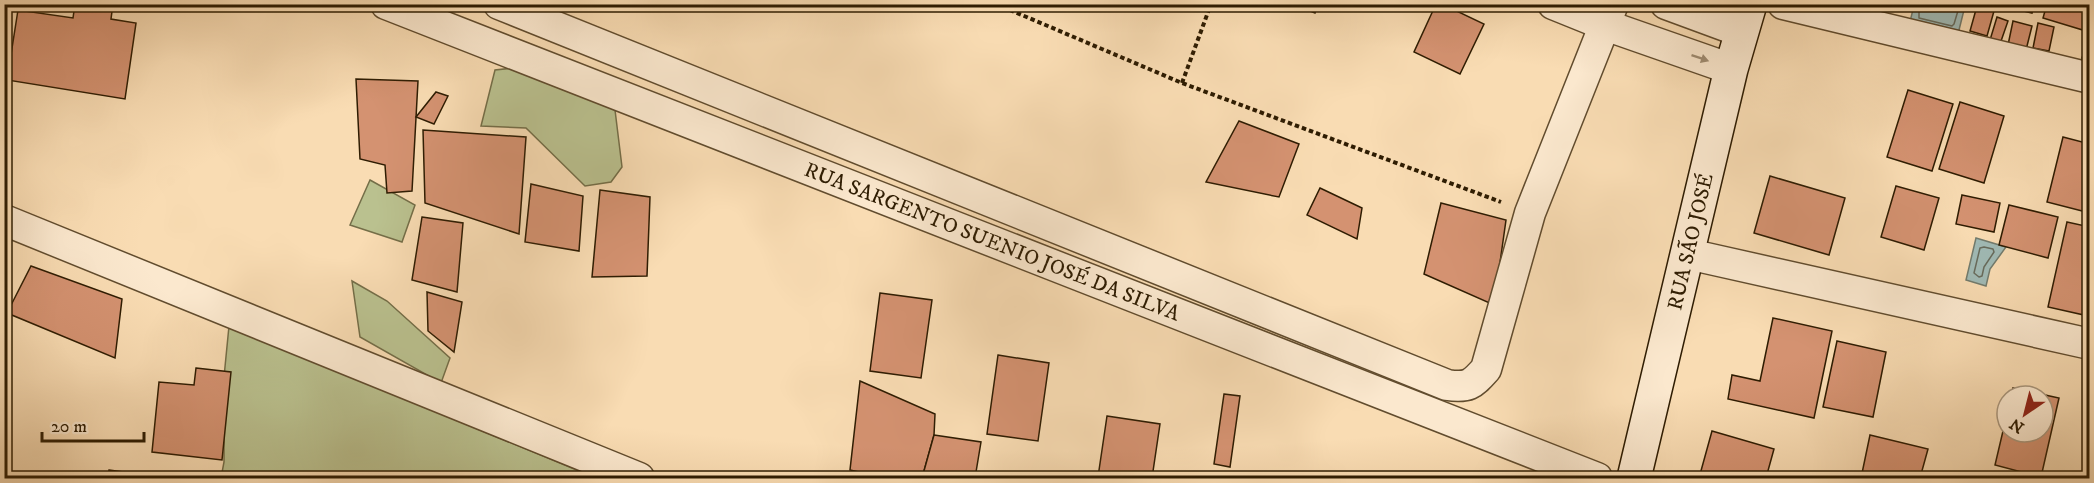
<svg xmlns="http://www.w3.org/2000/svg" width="2094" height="483" viewBox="0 0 2094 483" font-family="'IM FELL DW Pica',serif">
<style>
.green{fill:#bac18f;stroke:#746e48;stroke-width:1.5}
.water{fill:#a0bab5;stroke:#727b6d;stroke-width:1.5}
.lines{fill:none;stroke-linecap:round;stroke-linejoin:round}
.shore{stroke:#676b5c;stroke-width:1.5}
.building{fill:#d49271;stroke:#2e1c02;stroke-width:1.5}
.street-casing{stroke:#614c2e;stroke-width:33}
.secondary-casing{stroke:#2e1c02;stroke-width:36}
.path{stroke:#2e1c02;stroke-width:4;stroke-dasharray:4.5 3;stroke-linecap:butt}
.street{stroke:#fbe8ce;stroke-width:30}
.secondary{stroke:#fbe8ce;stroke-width:33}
.oneway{fill:#9f8c72}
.labels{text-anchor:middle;stroke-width:4.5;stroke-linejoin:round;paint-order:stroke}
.street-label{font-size:21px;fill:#2e1c02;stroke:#fbe8ce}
</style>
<rect width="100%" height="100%" fill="#f9dcb3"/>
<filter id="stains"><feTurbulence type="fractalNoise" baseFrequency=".00333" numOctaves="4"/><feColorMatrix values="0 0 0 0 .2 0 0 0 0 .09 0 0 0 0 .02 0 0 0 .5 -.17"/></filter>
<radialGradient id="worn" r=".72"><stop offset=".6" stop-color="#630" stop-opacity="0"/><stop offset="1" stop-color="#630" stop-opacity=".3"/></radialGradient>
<g class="green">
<polygon points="532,66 615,110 622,167 611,182 585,186 526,128 481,126 495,70"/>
<polygon points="370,180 415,205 402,242 350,225"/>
<polygon points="352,281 387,301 450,358 441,383 360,337"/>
<polygon points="229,326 596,478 221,478 224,462 224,377"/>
</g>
<g class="water">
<polygon points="1959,4 1965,6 1958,34 1910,22 1914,5"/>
<polygon points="1976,238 2006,247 1990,269 1986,286 1966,280"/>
</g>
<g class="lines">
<g class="shore">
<polyline points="1919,4 1919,18 1952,26 1954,24 1960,4"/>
<polygon points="1984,247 1993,249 1994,252 1984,267 1982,276 1979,277 1974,273 1980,248"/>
</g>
</g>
<g class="building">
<polygon points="75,4 113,4 111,19 136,23 125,99 7,80 18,10 73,18"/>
<polygon points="1293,4 1318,4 1315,13"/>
<polygon points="1436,4 1442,4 1484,24 1460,74 1414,52"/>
<polygon points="1995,4 2034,4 2032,13"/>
<polygon points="2047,4 2090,4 2090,21 2086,31 2043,18"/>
<polygon points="1977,6 1994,11 1987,36 1970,31"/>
<polygon points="1997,17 2008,21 2000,44 1990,40"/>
<polygon points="2013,21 2032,26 2026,50 2008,45"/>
<polygon points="2038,23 2054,27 2049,51 2033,48"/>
<polygon points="2090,33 2090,61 2082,58"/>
<polygon points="356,79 418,81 412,191 387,193 385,165 360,159"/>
<polygon points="1908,90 1953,104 1932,171 1887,157"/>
<polygon points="436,92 448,96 434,124 416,117"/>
<polygon points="1960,102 2004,116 1984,183 1939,169"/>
<polygon points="1239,121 1299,144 1279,197 1206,182"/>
<polygon points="423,130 526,137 519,234 425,203"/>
<polygon points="2063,137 2090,144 2090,213 2047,202"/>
<polygon points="1770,176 1845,198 1829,255 1754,233"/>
<polygon points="531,184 583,196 579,251 525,242"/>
<polygon points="1896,186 1939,198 1924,250 1881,237"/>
<polygon points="1320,188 1362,208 1357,239 1307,215"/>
<polygon points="600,190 650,197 647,276 592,277"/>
<polygon points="1962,195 2000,203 1994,232 1956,224"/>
<polygon points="1441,203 1506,220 1494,305 1424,274"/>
<polygon points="2009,205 2058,217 2048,258 1999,245"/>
<polygon points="422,217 463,223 457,292 412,280"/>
<polygon points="2067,222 2090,227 2090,290 2084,315 2048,307"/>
<polygon points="31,266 122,299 115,358 7,313"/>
<polygon points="427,292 462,302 454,352 428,331"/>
<polygon points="880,293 932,300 921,378 870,371"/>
<polygon points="1773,318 1832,331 1814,418 1728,399 1732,375 1760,381"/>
<polygon points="1837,341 1886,352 1873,417 1823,407"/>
<polygon points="998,355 1049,363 1038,441 987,434"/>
<polygon points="196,368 231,372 222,460 152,452 159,382 194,385"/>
<polygon points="860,381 935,414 934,435 922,478 886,478 850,470"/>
<polygon points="2013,388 2059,398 2041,477 1995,465 2007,414 2007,432 2043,432 2043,396 2011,396"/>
<polygon points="1224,394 1240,396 1230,467 1214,464"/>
<polygon points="1107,416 1160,424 1152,478 1098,477"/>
<polygon points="1712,431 1774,449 1766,478 1699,478"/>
<polygon points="934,435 981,442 975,478 922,478"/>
<polygon points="1870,435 1928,449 1920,478 1861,478"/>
<polygon points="109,470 160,477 160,478 108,478"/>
</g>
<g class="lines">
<g class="street-casing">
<g id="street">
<path id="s1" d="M386 4 1597 478"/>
<path d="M499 4 1447 385C1468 388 1472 385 1486 369L1530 213 1613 4"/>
<polyline points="1553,4 1605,25 1731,69"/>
<polyline points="1666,4 1742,32"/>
<polyline points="1783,4 2090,78"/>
<polyline points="4,220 639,478"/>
<polyline points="1688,254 2090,344"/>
</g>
</g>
<g class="secondary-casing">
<g id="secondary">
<path id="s2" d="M1634 478 1731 69 1750 4"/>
</g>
</g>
<g class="path">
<polyline points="996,4 1182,83 1501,202"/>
<polyline points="1182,83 1211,4"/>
</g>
<use href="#street" class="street"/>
<use href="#secondary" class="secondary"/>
</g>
<defs><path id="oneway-solid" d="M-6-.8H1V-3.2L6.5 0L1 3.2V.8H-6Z" transform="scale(1.5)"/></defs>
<use class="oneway" href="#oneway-solid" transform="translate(1700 58) rotate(19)"/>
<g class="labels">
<g class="street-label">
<text dy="7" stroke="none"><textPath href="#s1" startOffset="651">RUA SARGENTO SUENIO JOSÉ DA SILVA</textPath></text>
<text dy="7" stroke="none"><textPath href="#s2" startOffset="243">RUA SÃO JOSÉ</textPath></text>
</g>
</g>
<rect width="2094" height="483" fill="none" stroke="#f9dcb3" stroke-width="24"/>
<rect x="6" y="6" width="2082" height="471" fill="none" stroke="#2e1c02" stroke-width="3"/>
<rect x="12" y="12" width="2070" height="459" fill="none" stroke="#2e1c02" stroke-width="1.5"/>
<g transform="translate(2025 414) rotate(215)"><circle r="28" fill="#fbe8ce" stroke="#a9967c" stroke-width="1.5"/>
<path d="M0-4.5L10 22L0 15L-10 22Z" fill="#8f2418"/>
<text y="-9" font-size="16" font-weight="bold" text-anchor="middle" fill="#2e1c02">N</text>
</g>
<path d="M42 432v9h102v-9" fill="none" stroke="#2e1c02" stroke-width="3"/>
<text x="51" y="432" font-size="18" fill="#2e1c02" stroke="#fbe8ce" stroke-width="4.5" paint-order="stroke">20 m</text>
<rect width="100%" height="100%" filter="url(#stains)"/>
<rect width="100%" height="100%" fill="url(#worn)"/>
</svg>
